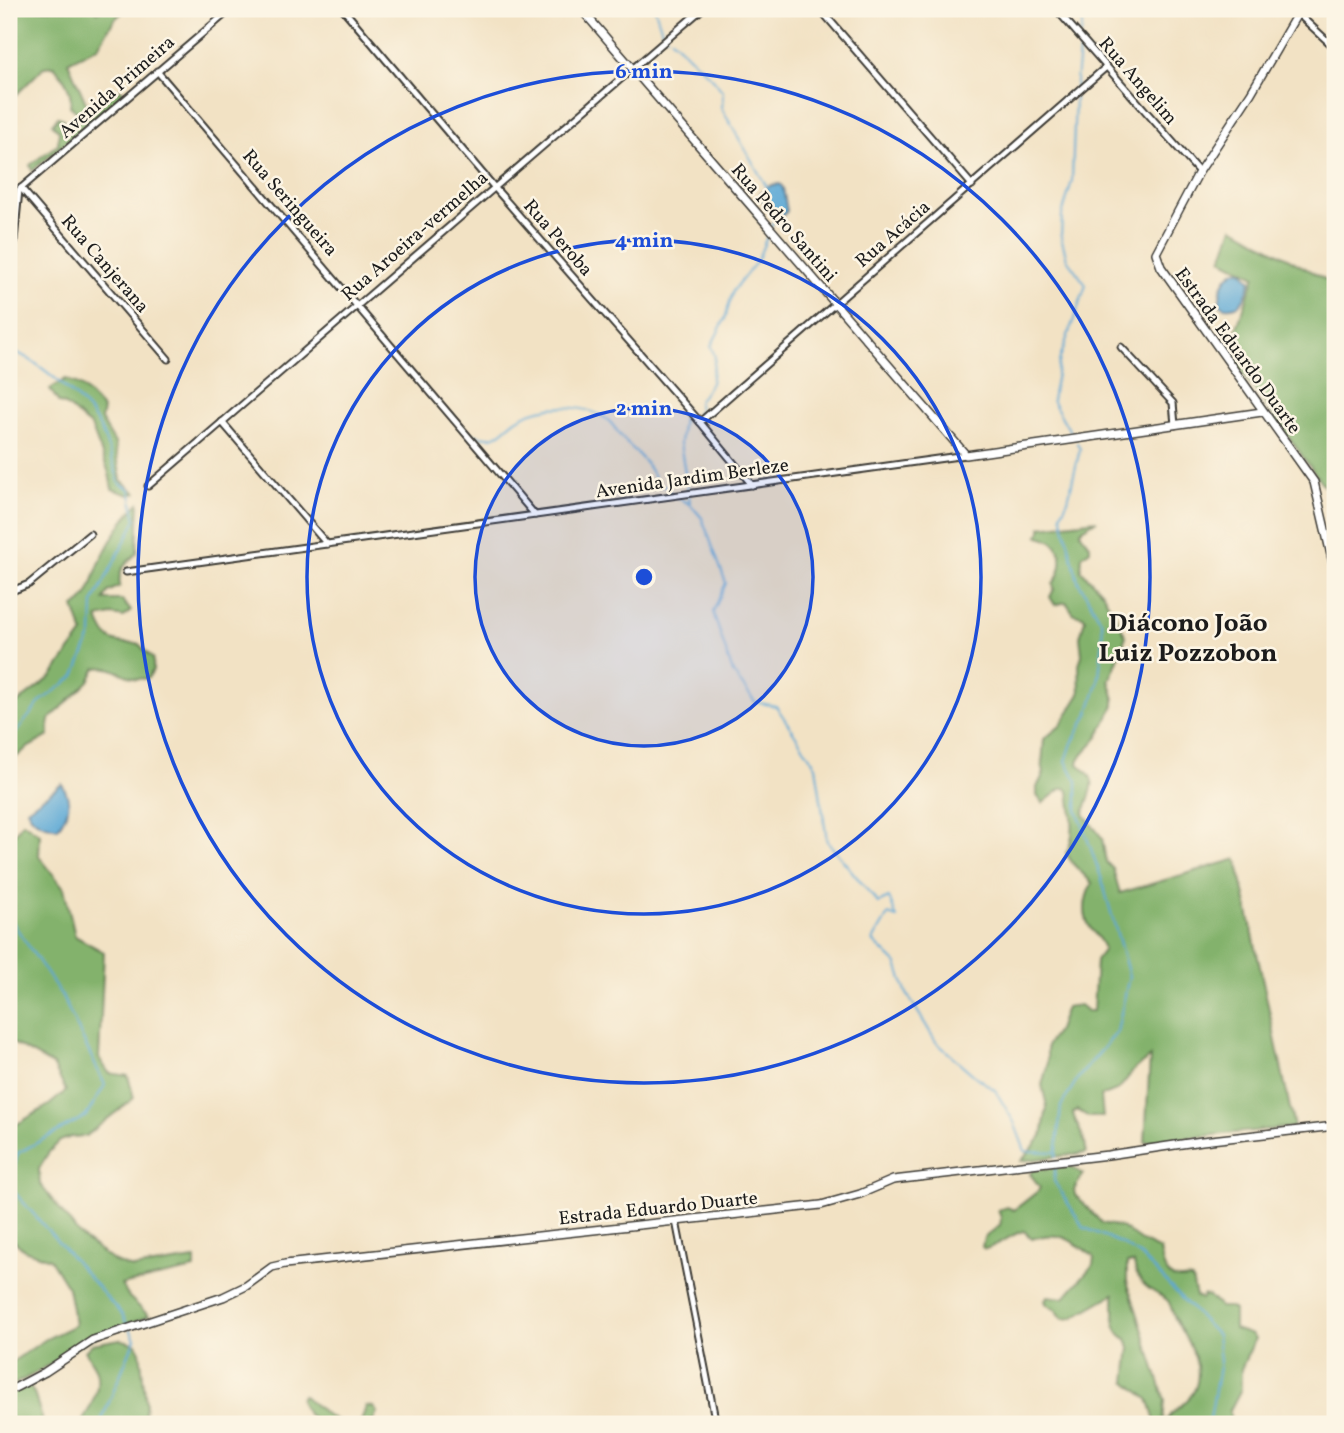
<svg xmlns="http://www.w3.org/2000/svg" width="1344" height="1433" viewBox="0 0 1344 1433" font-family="Vollkorn,serif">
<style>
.forest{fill:#83b26c;stroke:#506744;stroke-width:2}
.water{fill:#5ca8d5;stroke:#3c6278;stroke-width:2}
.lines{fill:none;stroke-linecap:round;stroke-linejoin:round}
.stream{stroke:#5ca8d5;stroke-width:2}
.minor-casing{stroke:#3c3a35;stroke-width:9}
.tertiary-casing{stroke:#3c3a35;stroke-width:10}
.minor{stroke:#fff;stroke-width:5}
.tertiary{stroke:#fff;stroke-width:7}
.ring{fill:none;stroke:#1d4ed8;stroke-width:3.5}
.labels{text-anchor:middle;stroke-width:5;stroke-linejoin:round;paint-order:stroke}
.street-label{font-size:19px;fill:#1c1c1c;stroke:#fcf5e5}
.district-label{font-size:26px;font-weight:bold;fill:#1c1c1c;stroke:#fcf5e5}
.centre{fill:#1d4ed8;stroke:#fcf5e5;stroke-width:3.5}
.ring-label{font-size:21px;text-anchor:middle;font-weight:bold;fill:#1d4ed8;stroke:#fcf5e5;stroke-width:5;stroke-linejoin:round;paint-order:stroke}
</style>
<rect width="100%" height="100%" fill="#fcf5e5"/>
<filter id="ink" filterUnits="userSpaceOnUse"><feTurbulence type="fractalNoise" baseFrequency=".0143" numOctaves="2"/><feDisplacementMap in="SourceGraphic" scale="14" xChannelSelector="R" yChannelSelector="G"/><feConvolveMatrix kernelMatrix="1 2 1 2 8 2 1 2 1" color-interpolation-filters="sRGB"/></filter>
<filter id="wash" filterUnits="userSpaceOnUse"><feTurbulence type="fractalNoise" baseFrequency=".00686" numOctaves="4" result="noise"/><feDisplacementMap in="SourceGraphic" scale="28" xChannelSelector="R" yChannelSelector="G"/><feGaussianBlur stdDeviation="1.57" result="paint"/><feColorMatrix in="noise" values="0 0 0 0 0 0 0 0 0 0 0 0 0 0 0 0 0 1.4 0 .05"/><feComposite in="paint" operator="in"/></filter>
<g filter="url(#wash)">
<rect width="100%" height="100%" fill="#f2e2c4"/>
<g class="forest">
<path d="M9 9H95L98 12 102 9H126L114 20 98 47 68 62 90 112 119 89 125 92 32 171 30 165 58 144 59 131 52 124 58 117 64 119 67 128 77 120V112L70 106C73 90 64 78 54 66L44 67 9 102Z"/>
<polygon points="1233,227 1335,285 1335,481 1324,486 1228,353 1255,276 1222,259"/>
<path d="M66 379 82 387 103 409 101 420 115 443 121 480 136 493 129 495 112 489 109 473 91 426C78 419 73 406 59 403L50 389Z"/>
<path d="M139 503 137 553C126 563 117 570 120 586L108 592 104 600H122L131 611 124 617 112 615 98 618C106 642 114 644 138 643L153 659V670L148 678C126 683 118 664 96 668L89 681 49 720V736L27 748 9 763V709L51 677 83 633 74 607C94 595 91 579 101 560 109 542 125 516 139 503Z"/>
<path d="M1097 520 1081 530V534L1090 545V550L1082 556 1081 570 1102 592 1126 636C1120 651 1117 667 1109 680L1114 696V705L1098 737 1079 759 1078 764C1103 783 1089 790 1084 814L1102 838 1106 862 1113 869 1120 893 1237 859 1294 1127 1145 1142 1150 1057 1134 1070 1119 1089 1101 1096 1103 1117H1089L1077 1110 1073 1113C1076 1127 1087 1138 1086 1153L1021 1161 1042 1136 1047 1107 1042 1085 1047 1066V1045L1058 1030 1066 1007 1080 1005 1087 1011H1093L1096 960 1104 949C1101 940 1096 936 1091 929 1081 914 1085 897 1092 883L1073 864 1066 853C1077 835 1071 811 1069 791L1066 788 1061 789 1043 803 1037 796V787L1044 773 1042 764 1044 739 1060 726 1080 694 1079 664 1082 655 1080 637 1085 619 1083 616 1074 614 1066 602 1055 605 1050 597 1054 589 1053 584C1062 572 1066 554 1053 542 1048 538 1043 538 1038 535L1041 532V527Z"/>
<polygon points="23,822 40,834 39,856 64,888 75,936 104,952 99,1058 109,1073 128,1076 134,1098 86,1136 71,1137 60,1141 49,1152 39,1169 40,1184 82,1238 115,1262 133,1268 195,1259 195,1269 121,1285 129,1297 149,1316 89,1340 34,1374 9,1387 9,1364 46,1339 75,1325 68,1288 50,1259 24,1250 9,1236 9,1129 49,1105 66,1091 53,1065 9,1041 9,838 11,838"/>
<path d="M1061 1167H1071L1083 1174 1074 1190 1075 1195 1102 1223 1121 1227 1141 1241 1160 1250C1162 1262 1165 1278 1179 1279 1184 1279 1188 1278 1192 1279L1196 1297 1201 1299 1204 1295 1209 1296 1220 1307H1230L1234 1310V1329L1252 1335 1255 1339 1241 1369V1389L1230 1410V1424H1166C1171 1407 1193 1404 1197 1382 1202 1356 1183 1338 1174 1316 1172 1312 1171 1305 1168 1301 1167 1299 1161 1296 1159 1295 1145 1287 1136 1280 1134 1263H1127V1281L1165 1400 1163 1424H1156L1148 1399 1126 1381 1130 1347 1127 1339C1110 1332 1115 1310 1114 1294L1072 1318 1063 1319 1056 1310 1047 1305 1045 1301 1047 1296 1064 1298 1093 1265 1094 1257C1073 1241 1059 1229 1032 1239L1024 1231C1013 1233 1000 1245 985 1249L982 1247 984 1238 1000 1225 1001 1218 998 1210 1007 1207 1014 1210 1038 1191 1040 1187 1030 1174 1033 1170Z"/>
<path d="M120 1339 136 1344 140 1351 146 1403 144 1424H81C90 1408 104 1385 94 1366 91 1361 88 1356 85 1351L92 1344Z"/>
<polygon points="24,1386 29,1386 34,1393 44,1424 9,1424 9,1393"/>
<path d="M302 1395 327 1415 343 1424 361 1422 366 1406 373 1407 377 1412 372 1424C346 1424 308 1432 300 1399Z"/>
</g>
<g class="water">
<path d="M780 184 783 188 787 211 782 217C770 214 764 206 760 194L771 185Z"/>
<path d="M1237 270 1244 272 1251 281C1245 296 1244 309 1225 307L1220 304C1219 290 1224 276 1237 270Z"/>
<path d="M62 784C73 803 69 811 58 828 44 825 33 823 27 809Z"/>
</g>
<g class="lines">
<g class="stream">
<polyline points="655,9 662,31 667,36"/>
<polyline points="9,16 11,9"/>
<polyline points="1081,35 1084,9"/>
<polyline points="671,39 714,80 723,92 722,109 768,189"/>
<polyline points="1075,91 1080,41"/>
<polyline points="771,227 776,216"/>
<polyline points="684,408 680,443 690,503"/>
<polyline points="696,413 699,413 698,402 711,383 715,357 711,346 725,319 733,291 757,261 769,232"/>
<path d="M468 434C476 435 487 439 495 436 503 433 512 421 521 417 545 404 587 403 609 421 615 427 620 436 626 442 639 456 652 466 657 486H666L671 495"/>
<polyline points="1072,435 1052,400 1060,358 1086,285 1067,259 1061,237 1062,215 1072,181 1075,97"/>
<polyline points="676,497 690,504 702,518 726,583 713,612 733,673 755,702 776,706 816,766 827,841 878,903 889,898 897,918 888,915 873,941 897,964 906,992 936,1042 976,1077 995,1090 1014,1122 1025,1151 1056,1152"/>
<path d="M9 741 41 701 75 676 92 634 93 603 136 520 130 489 119 483C114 466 106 436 96 421 81 398 42 365 18 353"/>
<polyline points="9,917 62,996 105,1085 86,1116 18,1153 9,1186 123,1316 127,1324"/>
<polyline points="1056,1157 1061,1106 1078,1078 1117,1032 1129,976 1101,877 1077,810 1077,781 1066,761 1072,743 1088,714 1098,684 1103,641 1102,622 1078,581 1061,514 1068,500 1080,449 1077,443"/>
<polyline points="1056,1162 1054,1181 1083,1227 1120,1243 1141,1256 1217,1335 1220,1361 1210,1419 1206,1424"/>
<polyline points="100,1424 135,1339 130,1329"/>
</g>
</g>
</g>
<g filter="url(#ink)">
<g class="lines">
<g class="minor-casing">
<g id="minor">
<polyline points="343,9 494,187 700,422 752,485"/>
<polyline points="820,9 972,185"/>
<polyline points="1056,9 1199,172"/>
<polyline points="1293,9 1335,48"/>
<polyline points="157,71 535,515"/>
<polyline points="21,188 168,359"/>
<polyline points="9,291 19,190 231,9"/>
<polyline points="1121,347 1173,403 1175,425"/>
<polyline points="222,422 327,544"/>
<polyline points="700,422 1105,68"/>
<polyline points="148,486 702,9"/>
<polyline points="126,572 966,455"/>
<polyline points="9,592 29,584 90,534"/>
<polyline points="676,1221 716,1424"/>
</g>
</g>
<g class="tertiary-casing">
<g id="tertiary">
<polyline points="581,9 966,455 1262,412"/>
<polyline points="1300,9 1251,93 1199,172 1156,253 1161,267 1314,482 1335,572"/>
<polyline points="9,1391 45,1372 93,1340 223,1297 246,1286 272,1267 285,1264 821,1205 860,1194 893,1180 1108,1155 1202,1141 1335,1126"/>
</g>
</g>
<use href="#minor" class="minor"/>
<use href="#tertiary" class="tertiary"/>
</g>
</g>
<circle cx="644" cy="577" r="169" fill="#1d4ed8" fill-opacity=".12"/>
<g class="ring">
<circle cx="644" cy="577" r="169"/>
<circle cx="644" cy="577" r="337"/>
<circle cx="644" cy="577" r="506"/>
</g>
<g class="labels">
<g class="street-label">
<text transform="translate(1139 80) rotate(49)" y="7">Rua Angelim</text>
<text transform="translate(116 86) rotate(-41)" y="7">Avenida Primeira</text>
<text transform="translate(291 202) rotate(49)" y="7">Rua Seringueira</text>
<text transform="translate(785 222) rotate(49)" y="7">Rua Pedro Santini</text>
<text transform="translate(892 233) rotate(-41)" y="7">Rua Acácia</text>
<text transform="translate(414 235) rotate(-41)" y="7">Rua Aroeira-vermelha</text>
<text transform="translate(559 237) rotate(49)" y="7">Rua Peroba</text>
<text transform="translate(106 263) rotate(49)" y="7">Rua Canjerana</text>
<text transform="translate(1239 350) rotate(54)" y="7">Estrada Eduardo Duarte</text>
<text transform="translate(692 477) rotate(-8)" y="7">Avenida Jardim Berleze</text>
<text transform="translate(658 1207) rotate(-6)" y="7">Estrada Eduardo Duarte</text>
</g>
<g class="district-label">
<text x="1188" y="631">Diácono João<tspan x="1188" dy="30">Luiz Pozzobon</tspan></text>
</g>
</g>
<circle cx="644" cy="577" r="10" class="centre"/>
<g class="ring-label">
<text x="644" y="78">6 min</text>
<text x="644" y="247">4 min</text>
<text x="644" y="415">2 min</text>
</g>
<rect width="1344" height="1433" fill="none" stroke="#fcf5e5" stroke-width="35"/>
</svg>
